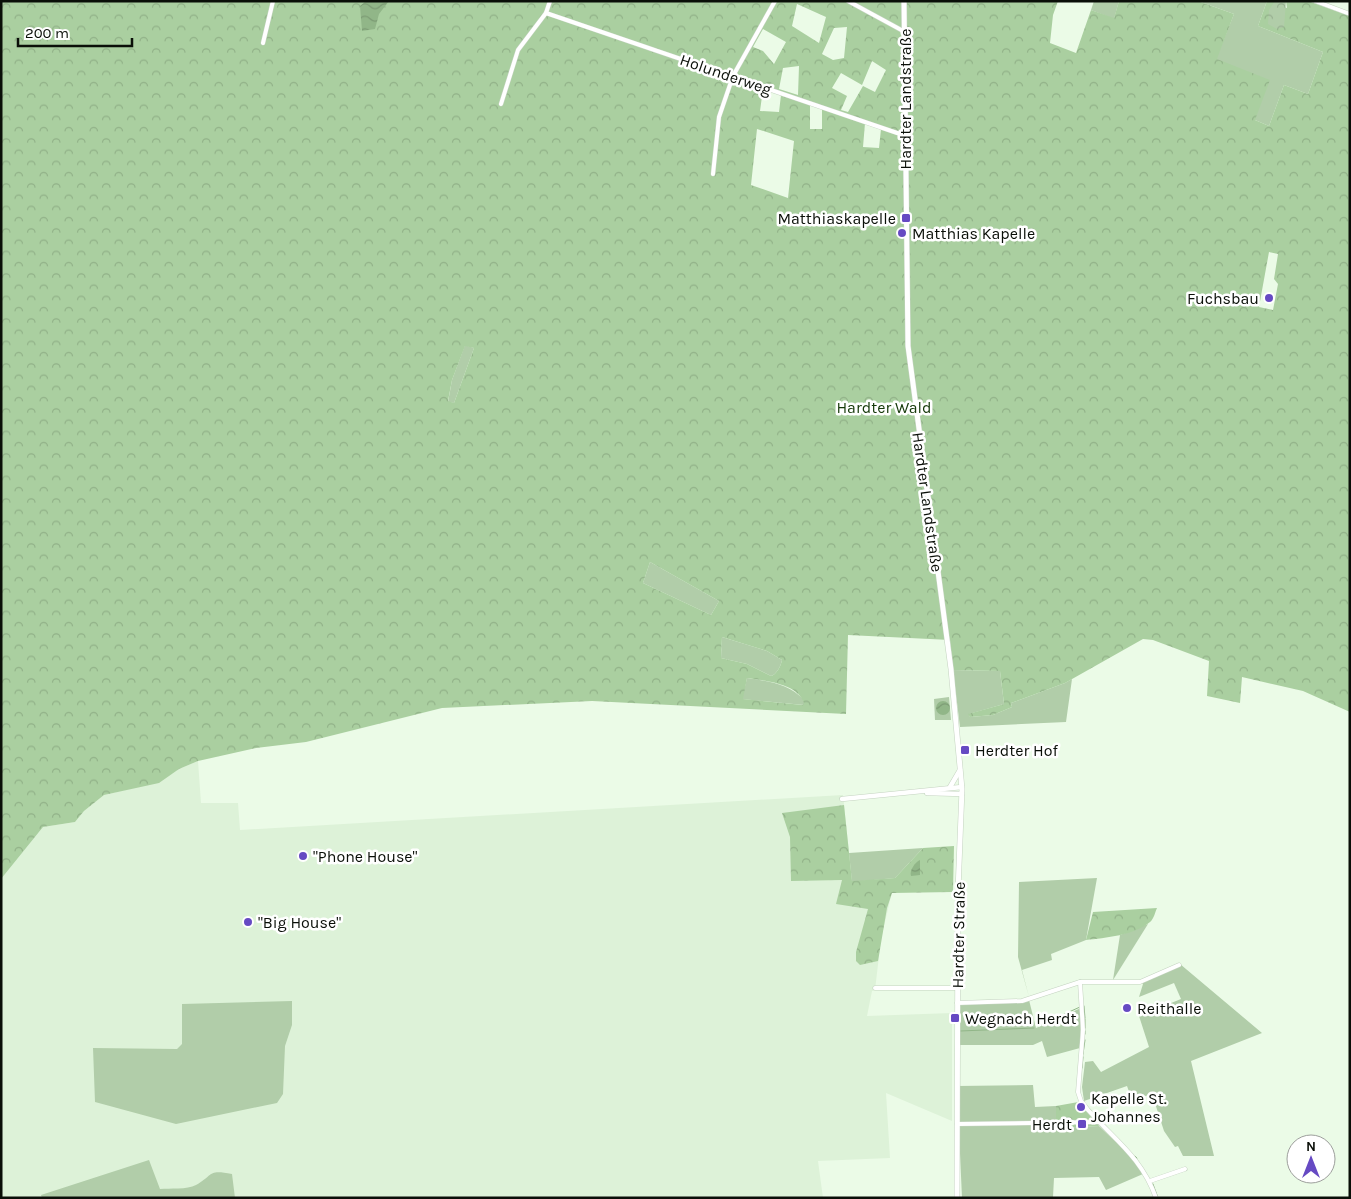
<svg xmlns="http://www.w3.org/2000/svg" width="1351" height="1199" viewBox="0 0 1351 1199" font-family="Karla,sans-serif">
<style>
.built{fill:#ddf2d8}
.grass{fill:#b1cda9}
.forest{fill:url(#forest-crowns);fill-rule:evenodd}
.park{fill:url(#park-crowns)}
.water{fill:url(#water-waves)}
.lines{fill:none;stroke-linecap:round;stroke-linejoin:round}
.stream{stroke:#91b688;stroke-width:1}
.minor-casing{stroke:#c4d3c0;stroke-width:5}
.tertiary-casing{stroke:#c4d3c0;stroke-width:5.5}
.secondary-casing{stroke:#c4d3c0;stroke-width:6}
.minor{stroke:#fff;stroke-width:4}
.tertiary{stroke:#fff;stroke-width:4.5}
.secondary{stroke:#fff;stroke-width:5}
.poi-dot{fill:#664ac3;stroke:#fff;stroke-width:2}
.labels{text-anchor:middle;stroke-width:5;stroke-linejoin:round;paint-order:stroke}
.street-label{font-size:16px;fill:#0a0f08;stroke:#fff}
.poi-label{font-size:16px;fill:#0a0f08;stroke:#fff;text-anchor:start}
.park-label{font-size:16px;fill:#153909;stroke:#fff}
</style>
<defs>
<pattern id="forest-crowns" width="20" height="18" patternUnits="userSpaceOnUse" patternTransform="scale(1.25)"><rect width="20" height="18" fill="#aacfa0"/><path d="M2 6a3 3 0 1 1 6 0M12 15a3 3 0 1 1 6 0" fill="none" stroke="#91b188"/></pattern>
<pattern id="park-crowns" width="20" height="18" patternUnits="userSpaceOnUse" patternTransform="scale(1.25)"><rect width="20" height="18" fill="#b1cda9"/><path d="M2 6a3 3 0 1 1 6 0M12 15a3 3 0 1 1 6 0" fill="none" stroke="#97af90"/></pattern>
<pattern id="water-waves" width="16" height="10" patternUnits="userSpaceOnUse" patternTransform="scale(1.25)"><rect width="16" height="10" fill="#91b688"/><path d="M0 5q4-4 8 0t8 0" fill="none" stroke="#7c9b74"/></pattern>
</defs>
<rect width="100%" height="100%" fill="#ebfbe7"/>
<polygon class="built" points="198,761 201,803 238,803 240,830 843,795 852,881 892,892 881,939 875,990 872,991 867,1016 952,1013 952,1121 886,1093 890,1158 818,1161 823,1198 1,1198 1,879 43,827 75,822 84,811 104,795 159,782 179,769"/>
<g class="grass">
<polygon points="1094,1 1119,1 1114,19 1091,10"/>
<polygon points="1198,1 1267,1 1258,26 1323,52 1308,94 1284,85 1269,126 1255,120 1216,59 1234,14"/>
<polygon points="465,345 474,348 454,403 448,402 452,380"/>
<polygon points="650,562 719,601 711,615 643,583"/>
<path d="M722 637 767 651 782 660C781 666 776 675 771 676L747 664 721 658Z"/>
<polygon points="953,670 1000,671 1004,704 969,714 970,717 993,715 1012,707 1011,703 1065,683 1072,679 1066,722 960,727"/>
<path d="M747 678C768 681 789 684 804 700V705L742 699Z"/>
<polygon points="949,697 951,720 935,720 934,699"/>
<polygon points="923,848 895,878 852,882 849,853"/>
<polygon points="1097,878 1086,940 1051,954 1052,960 1022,970 1029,997 1018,957 1019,882"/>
<polygon points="1148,924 1113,980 1120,935"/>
<polygon points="1180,964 1262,1033 1191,1061 1214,1156 1183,1156 1178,1146 1175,1147 1164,1131 1152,1094 1132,1100 1127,1086 1084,1101 1082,1087 1085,1062 1093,1061 1101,1072 1149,1047 1139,1016 1181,999 1174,983 1139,997 1143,984 1140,980"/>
<polygon points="1029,1000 1036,1028 1081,1008 1080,1048 1047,1057 1042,1041 1033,1045 957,1045 957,1003"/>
<polygon points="292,1001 292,1025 285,1046 283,1094 277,1103 176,1124 95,1102 93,1048 177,1049 182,1044 182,1004"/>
<polygon points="1033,1085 1035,1107 1056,1106 1057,1128 1099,1126 1135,1160 1143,1174 1106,1190 1099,1177 1054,1178 1053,1197 962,1198 957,1086"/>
<path d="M149 1160 160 1189C170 1188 187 1190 196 1185 214 1175 207 1169 232 1174L235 1198H42L41 1195Z"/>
</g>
<g class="forest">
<path d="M1 1H1058L1053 15 1050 43 1076 53 1091 10 1114 18 1119 1H1198L1234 14 1217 59 1270 80 1255 120 1269 126 1284 85 1308 94 1323 52 1258 26 1267 1H1275V4L1287 8 1286 1H1308L1350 16V712L1303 691 1242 677 1240 703 1207 696 1209 661 1153 640 1143 639 1065 683 1011 703 1012 707 993 715 970 717 968 714 1004 704 1000 671 953 670 950 640 848 635 846 714 592 701 442 708 306 742 256 748 198 761 179 769 159 783 104 795 84 811 75 822 43 827 1 879ZM797 4 826 17 819 43 792 26ZM847 27 844 58 833 60 822 54 834 28ZM763 29 786 42 774 64 763 51 753 47ZM872 61 886 70 875 92 863 86 848 112 841 110 847 96 832 88 841 73 862 85ZM799 66 798 95 779 89 783 68ZM763 89 781 95 779 112 760 111ZM810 105 822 108V129H810ZM865 123 881 129 879 148 863 147ZM757 129 794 141 788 198 751 185ZM1269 252 1278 254 1274 279 1278 284 1273 310 1259 307ZM465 346 474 348 454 403 448 401 452 380ZM650 562 719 601 711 615 643 583ZM722 637 767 651 782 660C781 666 776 675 771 676L747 664 721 658ZM747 678C765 681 797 683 804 703L803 705 743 699Z"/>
<polygon points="844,805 852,881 895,878 923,848 954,846 953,892 892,893 887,908 878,961 860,965 856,961 856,952 868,909 836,904 842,880 791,881 790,837 782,813"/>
<path d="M1157 908C1155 912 1154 919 1150 922 1135 935 1105 938 1086 940L1093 912Z"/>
<polygon points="1084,1101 1099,1126 1056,1128 1056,1106"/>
</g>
<polygon class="park" points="1275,1 1286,1 1284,27 1277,29 1268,24 1269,10"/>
<g class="water">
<polygon points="366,1 389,1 379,14 375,29 362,31 360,6"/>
<circle cx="943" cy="708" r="7"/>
<path d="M920 860V875L911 876C909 871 915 862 920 860Z"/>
</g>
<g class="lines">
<g class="stream">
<polyline points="1084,1006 1085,1018"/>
<polyline points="1085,1019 1085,1028"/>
<polyline points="1038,1026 1080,1007"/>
<polyline points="960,1031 1034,1028"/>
<polyline points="1085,1031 1085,1034"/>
<polyline points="1083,1054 1085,1040"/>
<polyline points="1082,1068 1083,1057"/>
<polyline points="1135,1156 1137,1158"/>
<polyline points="1153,1184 1158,1198"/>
</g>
<g class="minor-casing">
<g id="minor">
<polyline points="848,1 905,32"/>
<polyline points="1315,1 1350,14"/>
<polyline points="546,13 906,136"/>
<polyline points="263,43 273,1"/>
<polyline points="501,104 518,50 546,13 550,1"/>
<polyline points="713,174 719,117 733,76 775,1"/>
<path d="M1080 982 1083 1030 1078 1092 1081 1101 1088 1110C1115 1140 1142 1158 1156 1198"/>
<polyline points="875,988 957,988"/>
<polyline points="957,1003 1022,1001 1080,982 1140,982 1179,965"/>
<polyline points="957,1124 1099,1122"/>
<polyline points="1150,1181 1185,1169"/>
</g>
</g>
<g class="tertiary-casing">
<g id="tertiary">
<polyline points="950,787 960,770"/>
<polyline points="927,793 962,794"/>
<polyline points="842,799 962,787"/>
</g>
</g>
<g class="secondary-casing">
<polyline id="secondary" points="904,1 908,346 951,669 962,789 958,891 957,1198"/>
</g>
<use href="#minor" class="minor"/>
<use href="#tertiary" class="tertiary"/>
<use href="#secondary" class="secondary"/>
</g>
<g class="poi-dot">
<rect x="901" y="213" width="10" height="10" rx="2.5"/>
<circle cx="902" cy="233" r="5"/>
<circle cx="1269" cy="298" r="5"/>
<rect x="960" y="745" width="10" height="10" rx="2.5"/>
<circle cx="303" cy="856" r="5"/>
<circle cx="248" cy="922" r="5"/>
<circle cx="1127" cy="1008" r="5"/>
<rect x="950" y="1013" width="10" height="10" rx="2.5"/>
<circle cx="1081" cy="1107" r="5"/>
<rect x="1077" y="1119" width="10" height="10" rx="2.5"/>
</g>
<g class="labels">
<g class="street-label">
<text transform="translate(726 74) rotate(19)" y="6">Holunderweg</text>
<text transform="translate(905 99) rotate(-90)" y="6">Hardter Landstraße</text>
<text transform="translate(928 502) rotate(82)" y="6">Hardter Landstraße</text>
<text transform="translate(958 935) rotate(-89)" y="6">Hardter Straße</text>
</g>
<g class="poi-label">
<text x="896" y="224" text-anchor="end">Matthiaskapelle</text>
<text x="912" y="239">Matthias Kapelle</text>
<text x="1259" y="304" text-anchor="end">Fuchsbau</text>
<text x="975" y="756">Herdter Hof</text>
<text x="313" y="862">"Phone House"</text>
<text x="258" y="928">"Big House"</text>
<text x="1137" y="1014">Reithalle</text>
<text x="965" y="1024">Wegnach Herdt</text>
<text x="1091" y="1104">Kapelle St.<tspan x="1091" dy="18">Johannes</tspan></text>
<text x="1072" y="1130" text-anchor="end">Herdt</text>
</g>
<g class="park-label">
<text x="884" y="413">Hardter Wald</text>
</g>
</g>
<rect width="1351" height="1199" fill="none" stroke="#0a0f08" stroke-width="5"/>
<g transform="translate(1311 1159)"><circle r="24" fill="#ffffff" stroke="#9d9f9c"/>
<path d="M0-4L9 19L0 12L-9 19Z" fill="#664ac3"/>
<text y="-8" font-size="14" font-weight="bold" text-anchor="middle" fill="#0a0f08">N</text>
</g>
<path d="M18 38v8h114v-8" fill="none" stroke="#0a0f08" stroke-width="2.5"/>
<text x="25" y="38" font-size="15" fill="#0a0f08" stroke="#ffffff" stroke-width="4" paint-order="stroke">200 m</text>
</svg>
